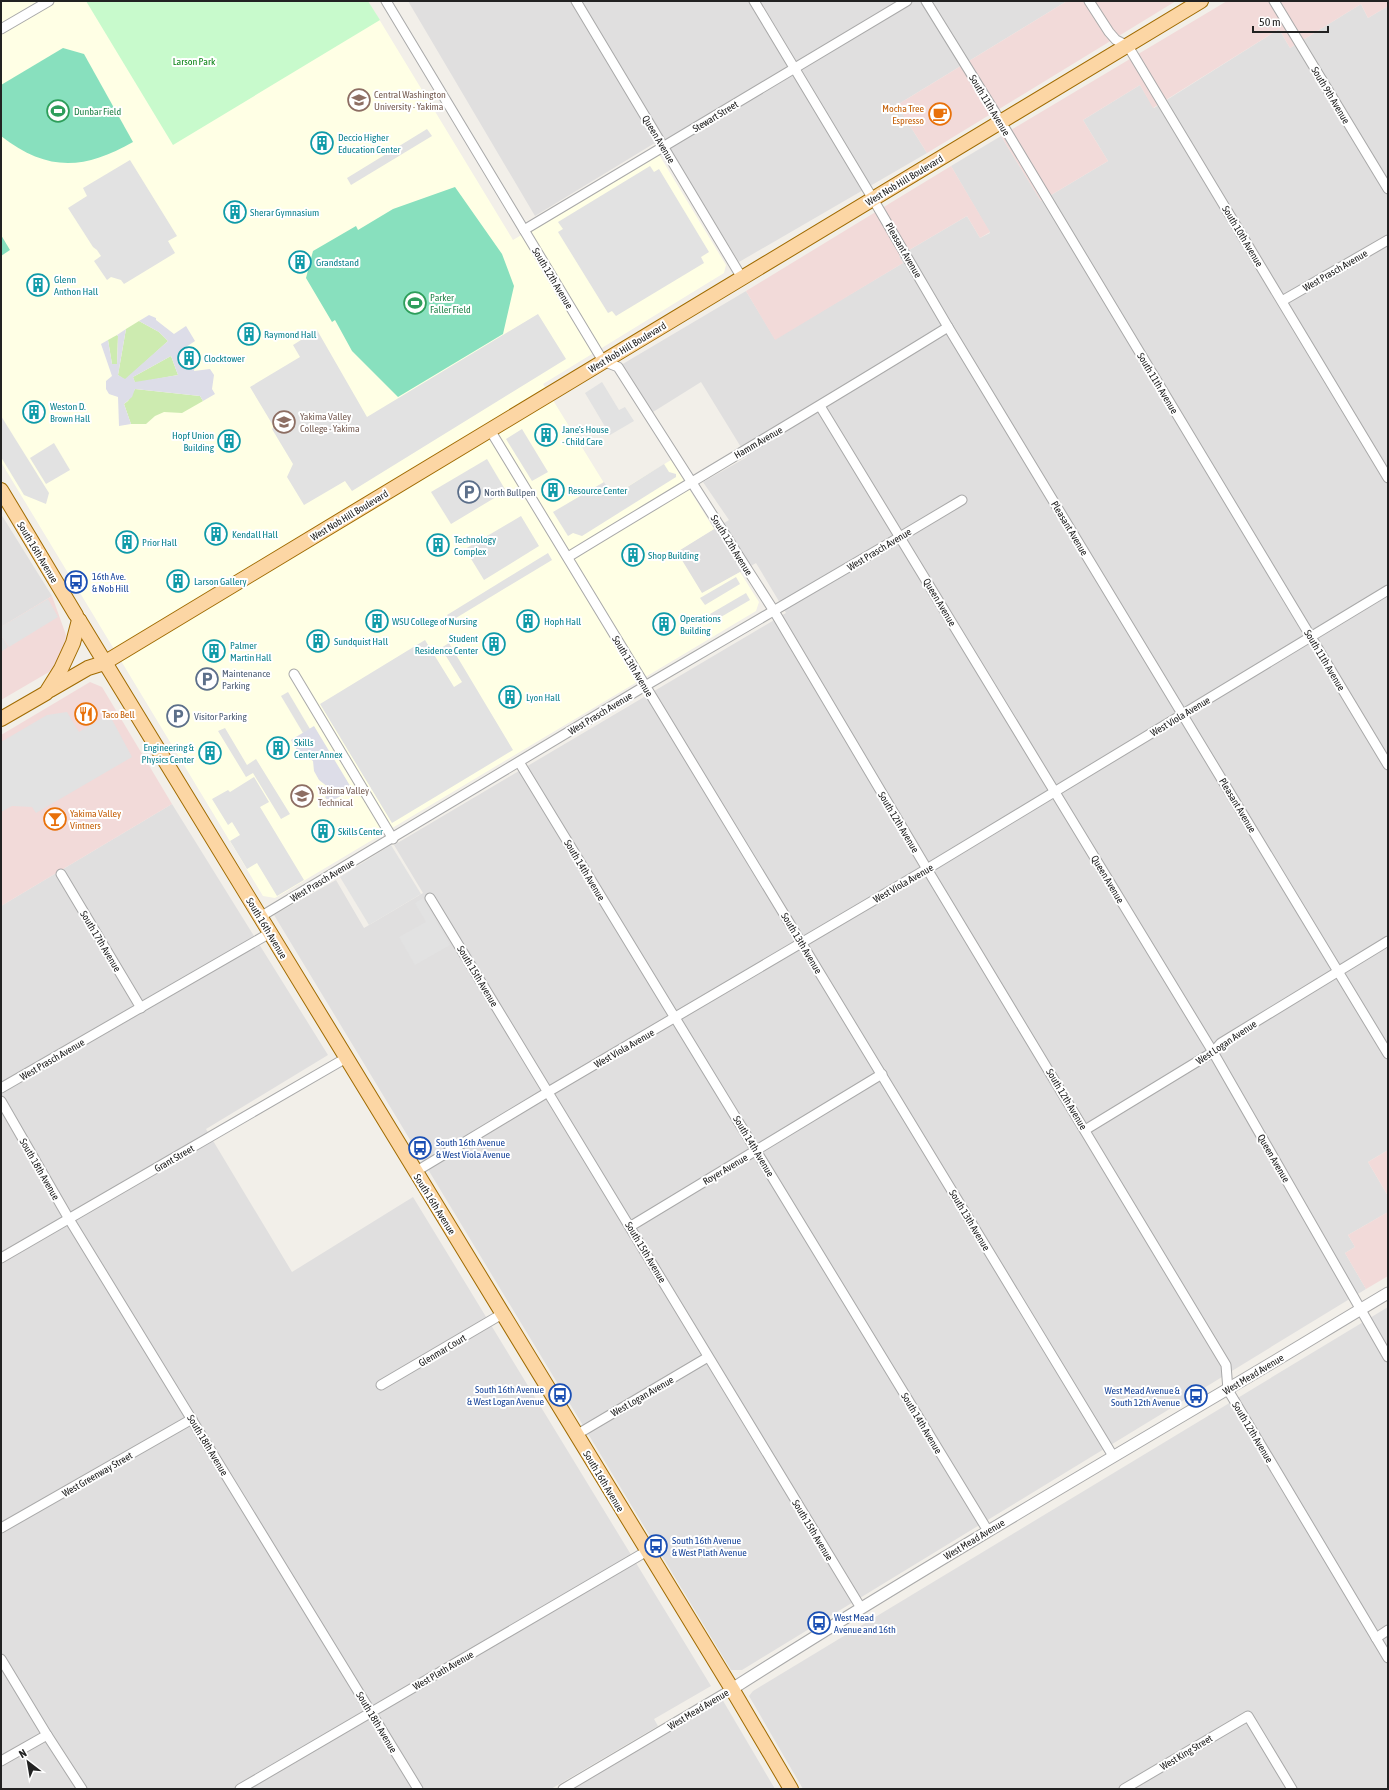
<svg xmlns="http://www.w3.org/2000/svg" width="1389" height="1790" viewBox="0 0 1389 1790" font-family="'Asap Condensed',sans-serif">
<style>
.residential{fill:#e0dfdf}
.commercial{fill:#f2dad9}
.education{fill:#ffffe5}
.grass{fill:#cdebb0}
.park{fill:#c8facc}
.pitch{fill:#88e0be}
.parking{fill:#e2e2e2}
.plaza{fill:#dddde8;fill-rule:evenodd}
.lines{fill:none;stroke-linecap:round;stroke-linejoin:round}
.minor-casing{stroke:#a9a9a9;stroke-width:11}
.tertiary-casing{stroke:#a9a9a9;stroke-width:13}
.primary-casing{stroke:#a06b00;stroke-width:16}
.minor{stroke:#fff;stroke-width:9}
.tertiary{stroke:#fff;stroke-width:11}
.primary{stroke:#fcd6a4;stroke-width:14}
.labels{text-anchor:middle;stroke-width:4;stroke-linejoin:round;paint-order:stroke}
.park-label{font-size:10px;fill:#0c8416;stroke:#fff}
.education-label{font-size:10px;fill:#785e54;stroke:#fff;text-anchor:start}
.street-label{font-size:10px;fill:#222;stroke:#fff}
.food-label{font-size:10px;fill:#c56008;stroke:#fff;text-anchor:start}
.leisure-label{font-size:10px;fill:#27864d;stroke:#fff;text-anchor:start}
.culture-label{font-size:10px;fill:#0d838f;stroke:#fff;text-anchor:start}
.service-label{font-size:10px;fill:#4e5e75;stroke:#fff;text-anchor:start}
.transit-label{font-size:10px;fill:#164399;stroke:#fff;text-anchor:start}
</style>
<rect width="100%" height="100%" fill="#f2efe9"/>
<g class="residential">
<polygon points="408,1 1067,1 897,105 927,153 739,262 663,138 535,216"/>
<polygon points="1361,4 1368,18 1388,6 1388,1150 1368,1162 1388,1196 1388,1212 1348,1235 1355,1247 1345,1253 1366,1289 742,1670 731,1670 274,915 336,880 364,928 423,893 394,845 786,613 756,563 702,594 676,552 729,520 703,482 747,457 701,382 653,412 621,365 746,291 775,339 903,263 899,256 967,216 980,238 990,233 951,166 1001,136 1041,201 1108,161 1083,120 1140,85 1154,108 1279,29 1290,48"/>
<polygon points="1,514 52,596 1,627"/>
<polygon points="1,635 9,647 1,652"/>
<polygon points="172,804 328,1055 206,1129 292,1272 413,1197 711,1686 654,1719 658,1726 551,1789 1,1789 1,906"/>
<polygon points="1388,1307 1388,1789 803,1789 749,1696 753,1691"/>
<polygon points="722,1699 775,1789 569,1789"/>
</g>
<g class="commercial">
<polygon points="1067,1 1176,1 927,153 897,105"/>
<polygon points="1227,1 1388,1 1388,6 1368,18 1361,4 1290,48 1279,29 1153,108 1140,85 1083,120 1108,161 1041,201 1001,136"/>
<polygon points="951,166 990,232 980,238 967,216 899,256 903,263 775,340 746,291"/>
<polygon points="52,596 66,635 63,654 49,672 1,700 1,652 8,647 1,635 1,627"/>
<polygon points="90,682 102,687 172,804 1,906 1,735"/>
<polygon points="1388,1150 1388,1196 1368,1162"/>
<polygon points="1388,1212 1388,1276 1366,1289 1345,1253 1355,1247 1348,1235"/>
</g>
<polygon class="education" points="1,1 368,1 513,240 658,153 726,265 724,273 543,384 612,496 671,460 714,529 677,552 702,593 740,572 759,602 756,611 275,898 263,896 1,462"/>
<g class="grass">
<polygon points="139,321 159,332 168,341 125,380 118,375 126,329"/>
<polygon points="117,335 118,336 117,364 112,364 108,340"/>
<polygon points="171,356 178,375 135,383 133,377"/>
<polygon points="135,389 200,396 203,401 182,413 164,412 155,416 146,424 131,424 124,404 128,401"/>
</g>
<polygon class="park" points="86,1 368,1 380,20 173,145"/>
<g class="pitch">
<path d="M63 48 84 54 133 142C84 170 47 172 1 136V85Z"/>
<polygon points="455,187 502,254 514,286 503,334 398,397 352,351 335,320 332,322 306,278 313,251 356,226 358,230 393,209"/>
<polygon points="1,235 10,250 1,256"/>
</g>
<g class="parking">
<polygon points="427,129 432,136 351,185 347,178"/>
<polygon points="130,160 177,236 168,241 175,253 124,284 121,280 111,277 107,280 94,261 101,256 97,250 93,247 68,208 87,196 83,188"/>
<polygon points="650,166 654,172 659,169 709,252 701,257 704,263 616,316 612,311 608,313 558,232 563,229 558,222"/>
<polygon points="538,314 566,359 352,491 345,481 304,505 287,477 293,464 272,429 274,427 250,387 300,357 293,345 317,330 367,417"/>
<polygon points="602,382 619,410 625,407 634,421 610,435 585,393"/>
<polygon points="1,416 49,493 46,504 24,495 1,457"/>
<polygon points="522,429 548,472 532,481 506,439"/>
<polygon points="54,443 70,470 46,484 30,458"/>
<polygon points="487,459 506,491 451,524 431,492"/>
<polygon points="664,464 669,472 676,474 676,477 582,536 573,533 568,536 553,512 604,482 613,496"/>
<polygon points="521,516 539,546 484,580 465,549"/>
<polygon points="548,553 552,560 451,621 447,615"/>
<polygon points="736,577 740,584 705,605 700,598"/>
<polygon points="746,593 750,600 714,621 710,614"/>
<polygon points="48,599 58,617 9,647 1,635 1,627"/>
<polygon points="425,640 454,687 462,682 441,648 449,643 513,750 392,823 320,704"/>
<polygon points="206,669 216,684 208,690 198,674"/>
<polygon points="288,692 310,729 303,733 281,696"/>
<polygon points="184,708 188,716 173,725 168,717"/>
<polygon points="67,712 79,732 109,714 132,757 36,813 32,807 12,806 1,812 1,742 47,715"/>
<polygon points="225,728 247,765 256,759 290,814 281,819 253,773 246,777 218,731"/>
<polygon points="254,777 269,802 260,807 304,880 277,896 257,863 247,869 230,841 240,835 232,822 228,825 212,799 228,790 230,792"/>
<polygon points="391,845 421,894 369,925 340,877"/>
<polygon points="423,898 450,945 415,965 399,937 426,922 415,903"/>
</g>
<g class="plaza">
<path d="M149 315 156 318V320L174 334 186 326 195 341 186 347 185 350 197 354 194 371 210 369 214 375 212 389 215 394 203 401 200 396 135 389 132 397 124 404 131 424 119 426 118 397 109 394 106 389V381L112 376 101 344 108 340 112 364H117L118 336 117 335 126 329 118 375 125 379 168 341 159 332 139 321ZM171 356 178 375 135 382 133 377Z"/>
<polygon points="314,726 352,789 329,803 325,797 328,794 328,787 319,780 314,771 313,761 309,758 301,756 291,740"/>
</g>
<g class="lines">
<g class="minor-casing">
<g id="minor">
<polyline points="386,1 603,361 618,367 774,611 927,869 1226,1365 1228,1390 1388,1658"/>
<polyline points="576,1 742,278"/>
<polyline points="754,1 873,199 948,327 1388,1054"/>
<polyline points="926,1 1001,122 1388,765"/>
<polyline points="1089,1 1109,32 1116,40 1128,46 1388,478"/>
<polyline points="1274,1 1388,189"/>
<polyline points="1,29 49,1"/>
<polyline points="524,230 907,1"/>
<polyline points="1282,301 1388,240"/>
<polyline points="820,406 1213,1052 1388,1357"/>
<polyline points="490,430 1113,1456"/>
<path d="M568 557C694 480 822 405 948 327"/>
<polyline points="294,674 393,839"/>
<polyline points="519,762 988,1531"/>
<polyline points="61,874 141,1008"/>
<polyline points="430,898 861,1608"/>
<polyline points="260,917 645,686 900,537 962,500"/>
<polyline points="1,1088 270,933"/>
<polyline points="1,1101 69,1219 418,1789"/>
<polyline points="1085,1130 1213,1052 1221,1043 1388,941"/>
<polyline points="415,1172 548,1092 927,869 1388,590"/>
<polyline points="631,1226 882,1074"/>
<polyline points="1,1258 346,1058"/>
<polyline points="381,1385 502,1314"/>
<polyline points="576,1435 708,1357"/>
<polyline points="1,1528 192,1419"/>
<polyline points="1376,1638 1388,1630"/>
<polyline points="1,1659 47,1735 82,1789"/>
<polyline points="1,1761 47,1735"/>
<polyline points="240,1789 647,1551"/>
<polyline points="563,1789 732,1689"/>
<polyline points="1124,1789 1248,1716 1292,1789"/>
</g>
</g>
<g class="tertiary-casing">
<path id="tertiary" d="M732 1689C894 1586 1060 1488 1226 1390 1281 1358 1334 1325 1388 1293"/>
</g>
<g class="primary-casing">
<g id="primary">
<polyline points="1,490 76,615"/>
<polyline points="79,620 732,1689 791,1789"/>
<polyline points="50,690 88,668 104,663 1201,1"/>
<polyline points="1,719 46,693 61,669 73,643 79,620"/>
</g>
</g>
<use href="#minor" class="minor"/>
<use href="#tertiary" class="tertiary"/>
<use href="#primary" class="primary"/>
</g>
<defs>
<g id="university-ring" transform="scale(1.15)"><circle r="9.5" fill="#fff" stroke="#8d6e63" stroke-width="1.5"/><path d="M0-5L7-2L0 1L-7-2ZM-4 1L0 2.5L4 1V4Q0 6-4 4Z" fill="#8d6e63"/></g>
<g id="stadium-ring" transform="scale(1.15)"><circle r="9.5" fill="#fff" stroke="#2e9e5b" stroke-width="1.5"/><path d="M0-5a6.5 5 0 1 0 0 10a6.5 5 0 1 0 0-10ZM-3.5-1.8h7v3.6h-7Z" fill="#2e9e5b"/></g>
<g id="cafe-ring" transform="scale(1.15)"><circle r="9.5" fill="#fff" stroke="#e8710a" stroke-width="1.5"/><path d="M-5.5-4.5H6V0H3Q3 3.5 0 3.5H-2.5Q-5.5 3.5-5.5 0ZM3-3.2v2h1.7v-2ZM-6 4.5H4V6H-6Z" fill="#e8710a"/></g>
<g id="building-ring" transform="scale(1.15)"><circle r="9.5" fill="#fff" stroke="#0f9aa8" stroke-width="1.5"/><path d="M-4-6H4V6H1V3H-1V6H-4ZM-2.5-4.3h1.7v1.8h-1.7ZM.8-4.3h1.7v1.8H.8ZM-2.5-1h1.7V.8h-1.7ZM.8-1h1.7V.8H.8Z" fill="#0f9aa8"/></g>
<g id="parking-ring" transform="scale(1.15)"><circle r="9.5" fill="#fff" stroke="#5c6f8a" stroke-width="1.5"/><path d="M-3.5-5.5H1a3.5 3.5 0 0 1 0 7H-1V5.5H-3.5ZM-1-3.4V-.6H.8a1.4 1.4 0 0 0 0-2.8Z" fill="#5c6f8a"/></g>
<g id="bus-ring" transform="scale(1.15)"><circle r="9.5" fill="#fff" stroke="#1a4fb4" stroke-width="1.5"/><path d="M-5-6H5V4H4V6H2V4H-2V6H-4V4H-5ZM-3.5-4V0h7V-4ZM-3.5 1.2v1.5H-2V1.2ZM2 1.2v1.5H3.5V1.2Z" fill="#1a4fb4"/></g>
<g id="restaurant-ring" transform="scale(1.15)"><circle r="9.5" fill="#fff" stroke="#e8710a" stroke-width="1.5"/><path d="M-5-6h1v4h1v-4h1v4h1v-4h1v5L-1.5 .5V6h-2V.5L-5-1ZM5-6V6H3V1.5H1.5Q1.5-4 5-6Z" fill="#e8710a"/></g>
<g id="school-ring" transform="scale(1.15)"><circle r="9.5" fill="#fff" stroke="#8d6e63" stroke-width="1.5"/><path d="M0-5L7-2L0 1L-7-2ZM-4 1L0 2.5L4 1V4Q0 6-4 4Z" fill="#8d6e63"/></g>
<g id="bar-ring" transform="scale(1.15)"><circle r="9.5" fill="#fff" stroke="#e8710a" stroke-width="1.5"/><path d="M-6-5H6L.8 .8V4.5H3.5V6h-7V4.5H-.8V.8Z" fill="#e8710a"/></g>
</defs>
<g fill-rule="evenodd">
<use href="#university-ring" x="359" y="100"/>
<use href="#stadium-ring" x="58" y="111"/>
<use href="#cafe-ring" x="940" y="114"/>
<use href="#building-ring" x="322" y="143"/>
<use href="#building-ring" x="235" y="212"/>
<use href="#building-ring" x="300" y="262"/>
<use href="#building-ring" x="38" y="285"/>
<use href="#stadium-ring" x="415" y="303"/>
<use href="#building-ring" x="249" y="334"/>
<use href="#building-ring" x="189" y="358"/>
<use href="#building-ring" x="34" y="412"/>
<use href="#university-ring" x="284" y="422"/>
<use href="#building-ring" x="546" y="435"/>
<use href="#building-ring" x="229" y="441"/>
<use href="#building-ring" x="553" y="490"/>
<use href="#parking-ring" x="469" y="492"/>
<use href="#building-ring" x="216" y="534"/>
<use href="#building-ring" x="127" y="542"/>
<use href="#building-ring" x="438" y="545"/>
<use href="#building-ring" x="633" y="555"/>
<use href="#building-ring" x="178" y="581"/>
<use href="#bus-ring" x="76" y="582"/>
<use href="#building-ring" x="377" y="621"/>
<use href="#building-ring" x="528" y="621"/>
<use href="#building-ring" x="664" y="624"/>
<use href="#building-ring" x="318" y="641"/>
<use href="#building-ring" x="494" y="644"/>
<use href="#building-ring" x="214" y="651"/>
<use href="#parking-ring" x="207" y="679"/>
<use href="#building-ring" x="510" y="697"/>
<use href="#restaurant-ring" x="86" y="714"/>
<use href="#parking-ring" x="178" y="716"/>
<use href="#building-ring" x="278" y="748"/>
<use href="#building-ring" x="210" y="753"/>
<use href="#school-ring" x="302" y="796"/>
<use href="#bar-ring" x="55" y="819"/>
<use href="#building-ring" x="323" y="831"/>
<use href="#bus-ring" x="420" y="1148"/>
<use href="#bus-ring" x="560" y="1395"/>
<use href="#bus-ring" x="1196" y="1396"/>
<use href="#bus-ring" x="656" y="1546"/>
<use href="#bus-ring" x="819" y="1623"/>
</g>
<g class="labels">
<g class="park-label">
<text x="194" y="65">Larson Park</text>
</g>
<g class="education-label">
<text x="374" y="98">Central Washington<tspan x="374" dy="12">University - Yakima</tspan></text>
<text x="300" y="420">Yakima Valley<tspan x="300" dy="12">College - Yakima</tspan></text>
<text x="318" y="794">Yakima Valley<tspan x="318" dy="12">Technical</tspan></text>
</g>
<g class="street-label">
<text transform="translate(1331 95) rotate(59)" y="4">South 9th Avenue</text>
<text transform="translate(990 105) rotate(59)" y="4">South 11th Avenue</text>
<text transform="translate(715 116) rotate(-31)" y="4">Stewart Street</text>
<text transform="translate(659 139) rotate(59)" y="4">Queen Avenue</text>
<text transform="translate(904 180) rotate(-31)" y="4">West Nob Hill Boulevard</text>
<text transform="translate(1243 236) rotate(59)" y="4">South 10th Avenue</text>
<text transform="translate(904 250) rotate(60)" y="4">Pleasant Avenue</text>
<text transform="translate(1335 270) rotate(-30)" y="4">West Prasch Avenue</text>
<text transform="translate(553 278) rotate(59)" y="4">South 12th Avenue</text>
<text transform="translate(627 347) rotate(-31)" y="4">West Nob Hill Boulevard</text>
<text transform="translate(1158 383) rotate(59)" y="4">South 11th Avenue</text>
<text transform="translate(758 442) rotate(-30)" y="4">Hamm Avenue</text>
<text transform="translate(349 515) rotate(-31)" y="4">West Nob Hill Boulevard</text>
<text transform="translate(1070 528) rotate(59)" y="4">Pleasant Avenue</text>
<text transform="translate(732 545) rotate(58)" y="4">South 12th Avenue</text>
<text transform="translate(879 549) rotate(-31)" y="4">West Prasch Avenue</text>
<text transform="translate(38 552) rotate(59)" y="4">South 16th Avenue</text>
<text transform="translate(940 602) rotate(59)" y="4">Queen Avenue</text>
<text transform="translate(1325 660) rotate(59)" y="4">South 11th Avenue</text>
<text transform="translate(633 666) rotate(59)" y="4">South 13th Avenue</text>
<text transform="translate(600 713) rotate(-31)" y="4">West Prasch Avenue</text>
<text transform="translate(1180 716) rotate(-31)" y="4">West Viola Avenue</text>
<text transform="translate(1238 805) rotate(59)" y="4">Pleasant Avenue</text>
<text transform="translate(899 822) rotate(59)" y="4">South 12th Avenue</text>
<text transform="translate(585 870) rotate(59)" y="4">South 14th Avenue</text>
<text transform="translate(1108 879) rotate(59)" y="4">Queen Avenue</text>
<text transform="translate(322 880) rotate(-31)" y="4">West Prasch Avenue</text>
<text transform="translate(903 883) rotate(-30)" y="4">West Viola Avenue</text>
<text transform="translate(267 928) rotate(59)" y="4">South 16th Avenue</text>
<text transform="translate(101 941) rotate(59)" y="4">South 17th Avenue</text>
<text transform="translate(802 943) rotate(59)" y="4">South 13th Avenue</text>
<text transform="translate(478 976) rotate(59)" y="4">South 15th Avenue</text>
<text transform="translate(1226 1042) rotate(-34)" y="4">West Logan Avenue</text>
<text transform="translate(624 1048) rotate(-30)" y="4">West Viola Avenue</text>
<text transform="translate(52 1059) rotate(-30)" y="4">West Prasch Avenue</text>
<text transform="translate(1067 1099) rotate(59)" y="4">South 12th Avenue</text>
<text transform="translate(754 1146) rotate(59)" y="4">South 14th Avenue</text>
<text transform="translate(174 1158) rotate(-30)" y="4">Grant Street</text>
<text transform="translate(1274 1158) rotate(60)" y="4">Queen Avenue</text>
<text transform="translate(40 1169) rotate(60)" y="4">South 18th Avenue</text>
<text transform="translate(725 1169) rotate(-31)" y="4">Royer Avenue</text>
<text transform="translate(435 1204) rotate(58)" y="4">South 16th Avenue</text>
<text transform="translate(970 1220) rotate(59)" y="4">South 13th Avenue</text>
<text transform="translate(646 1252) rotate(59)" y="4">South 15th Avenue</text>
<text transform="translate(442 1350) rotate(-31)" y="4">Glenmar Court</text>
<text transform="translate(1253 1374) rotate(-31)" y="4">West Mead Avenue</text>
<text transform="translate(642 1396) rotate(-30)" y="4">West Logan Avenue</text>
<text transform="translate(922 1423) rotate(59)" y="4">South 14th Avenue</text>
<text transform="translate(1253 1432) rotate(59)" y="4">South 12th Avenue</text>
<text transform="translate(208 1445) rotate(59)" y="4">South 18th Avenue</text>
<text transform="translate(97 1474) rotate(-30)" y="4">West Greenway Street</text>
<text transform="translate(604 1481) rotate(59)" y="4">South 16th Avenue</text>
<text transform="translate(813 1530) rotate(59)" y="4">South 15th Avenue</text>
<text transform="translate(974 1539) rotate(-31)" y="4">West Mead Avenue</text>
<text transform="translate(443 1670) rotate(-30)" y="4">West Plath Avenue</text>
<text transform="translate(698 1709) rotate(-31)" y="4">West Mead Avenue</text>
<text transform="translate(377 1722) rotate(59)" y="4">South 18th Avenue</text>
<text transform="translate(1186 1752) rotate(-31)" y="4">West King Street</text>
</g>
<g class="food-label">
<text x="924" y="112" text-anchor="end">Mocha Tree<tspan x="924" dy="12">Espresso</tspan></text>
<text x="102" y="718">Taco Bell</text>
<text x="70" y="817">Yakima Valley<tspan x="70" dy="12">Vintners</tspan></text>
</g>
<g class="leisure-label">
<text x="74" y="115">Dunbar Field</text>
<text x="430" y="301">Parker<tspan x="430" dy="12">Faller Field</tspan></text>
</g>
<g class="culture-label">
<text x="338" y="141">Deccio Higher<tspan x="338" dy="12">Education Center</tspan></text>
<text x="250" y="216">Sherar Gymnasium</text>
<text x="316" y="266">Grandstand</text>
<text x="54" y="283">Glenn<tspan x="54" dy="12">Anthon Hall</tspan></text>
<text x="264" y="338">Raymond Hall</text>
<text x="204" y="362">Clocktower</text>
<text x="50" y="410">Weston D.<tspan x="50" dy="12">Brown Hall</tspan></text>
<text x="562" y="433">Jane's House<tspan x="562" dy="12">- Child Care</tspan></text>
<text x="214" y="439" text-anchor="end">Hopf Union<tspan x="214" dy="12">Building</tspan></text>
<text x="568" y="494">Resource Center</text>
<text x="232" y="538">Kendall Hall</text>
<text x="454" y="543">Technology<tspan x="454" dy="12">Complex</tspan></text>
<text x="142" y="546">Prior Hall</text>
<text x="648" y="559">Shop Building</text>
<text x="194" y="585">Larson Gallery</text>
<text x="680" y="622">Operations<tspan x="680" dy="12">Building</tspan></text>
<text x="392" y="625">WSU College of Nursing</text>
<text x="544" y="625">Hoph Hall</text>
<text x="478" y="642" text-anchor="end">Student<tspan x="478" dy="12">Residence Center</tspan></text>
<text x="334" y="645">Sundquist Hall</text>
<text x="230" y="649">Palmer<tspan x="230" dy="12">Martin Hall</tspan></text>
<text x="526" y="701">Lyon Hall</text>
<text x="294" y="746">Skills<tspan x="294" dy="12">Center Annex</tspan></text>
<text x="194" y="751" text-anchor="end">Engineering &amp;<tspan x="194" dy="12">Physics Center</tspan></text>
<text x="338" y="835">Skills Center</text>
</g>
<g class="service-label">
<text x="484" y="496">North Bullpen</text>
<text x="222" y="677">Maintenance<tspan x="222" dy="12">Parking</tspan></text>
<text x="194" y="720">Visitor Parking</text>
</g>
<g class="transit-label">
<text x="92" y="580">16th Ave.<tspan x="92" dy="12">&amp; Nob Hill</tspan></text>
<text x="436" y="1146">South 16th Avenue<tspan x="436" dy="12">&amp; West Viola Avenue</tspan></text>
<text x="544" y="1393" text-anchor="end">South 16th Avenue<tspan x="544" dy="12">&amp; West Logan Avenue</tspan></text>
<text x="1180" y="1394" text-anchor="end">West Mead Avenue &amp;<tspan x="1180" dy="12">South 12th Avenue</tspan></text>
<text x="672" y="1544">South 16th Avenue<tspan x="672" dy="12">&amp; West Plath Avenue</tspan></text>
<text x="834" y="1621">West Mead<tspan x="834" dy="12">Avenue and 16th</tspan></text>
</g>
</g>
<rect width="1389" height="1790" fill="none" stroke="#222222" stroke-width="4"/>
<g transform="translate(28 1762) rotate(329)" stroke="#ffffff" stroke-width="3" paint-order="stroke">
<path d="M0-3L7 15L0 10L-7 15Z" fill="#222222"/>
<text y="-6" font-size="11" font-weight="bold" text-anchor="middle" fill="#222222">N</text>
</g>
<path d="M1253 26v6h75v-6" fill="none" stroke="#222222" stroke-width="2"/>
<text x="1259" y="26" font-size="12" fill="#222222" stroke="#ffffff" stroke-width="3" paint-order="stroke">50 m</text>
</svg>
